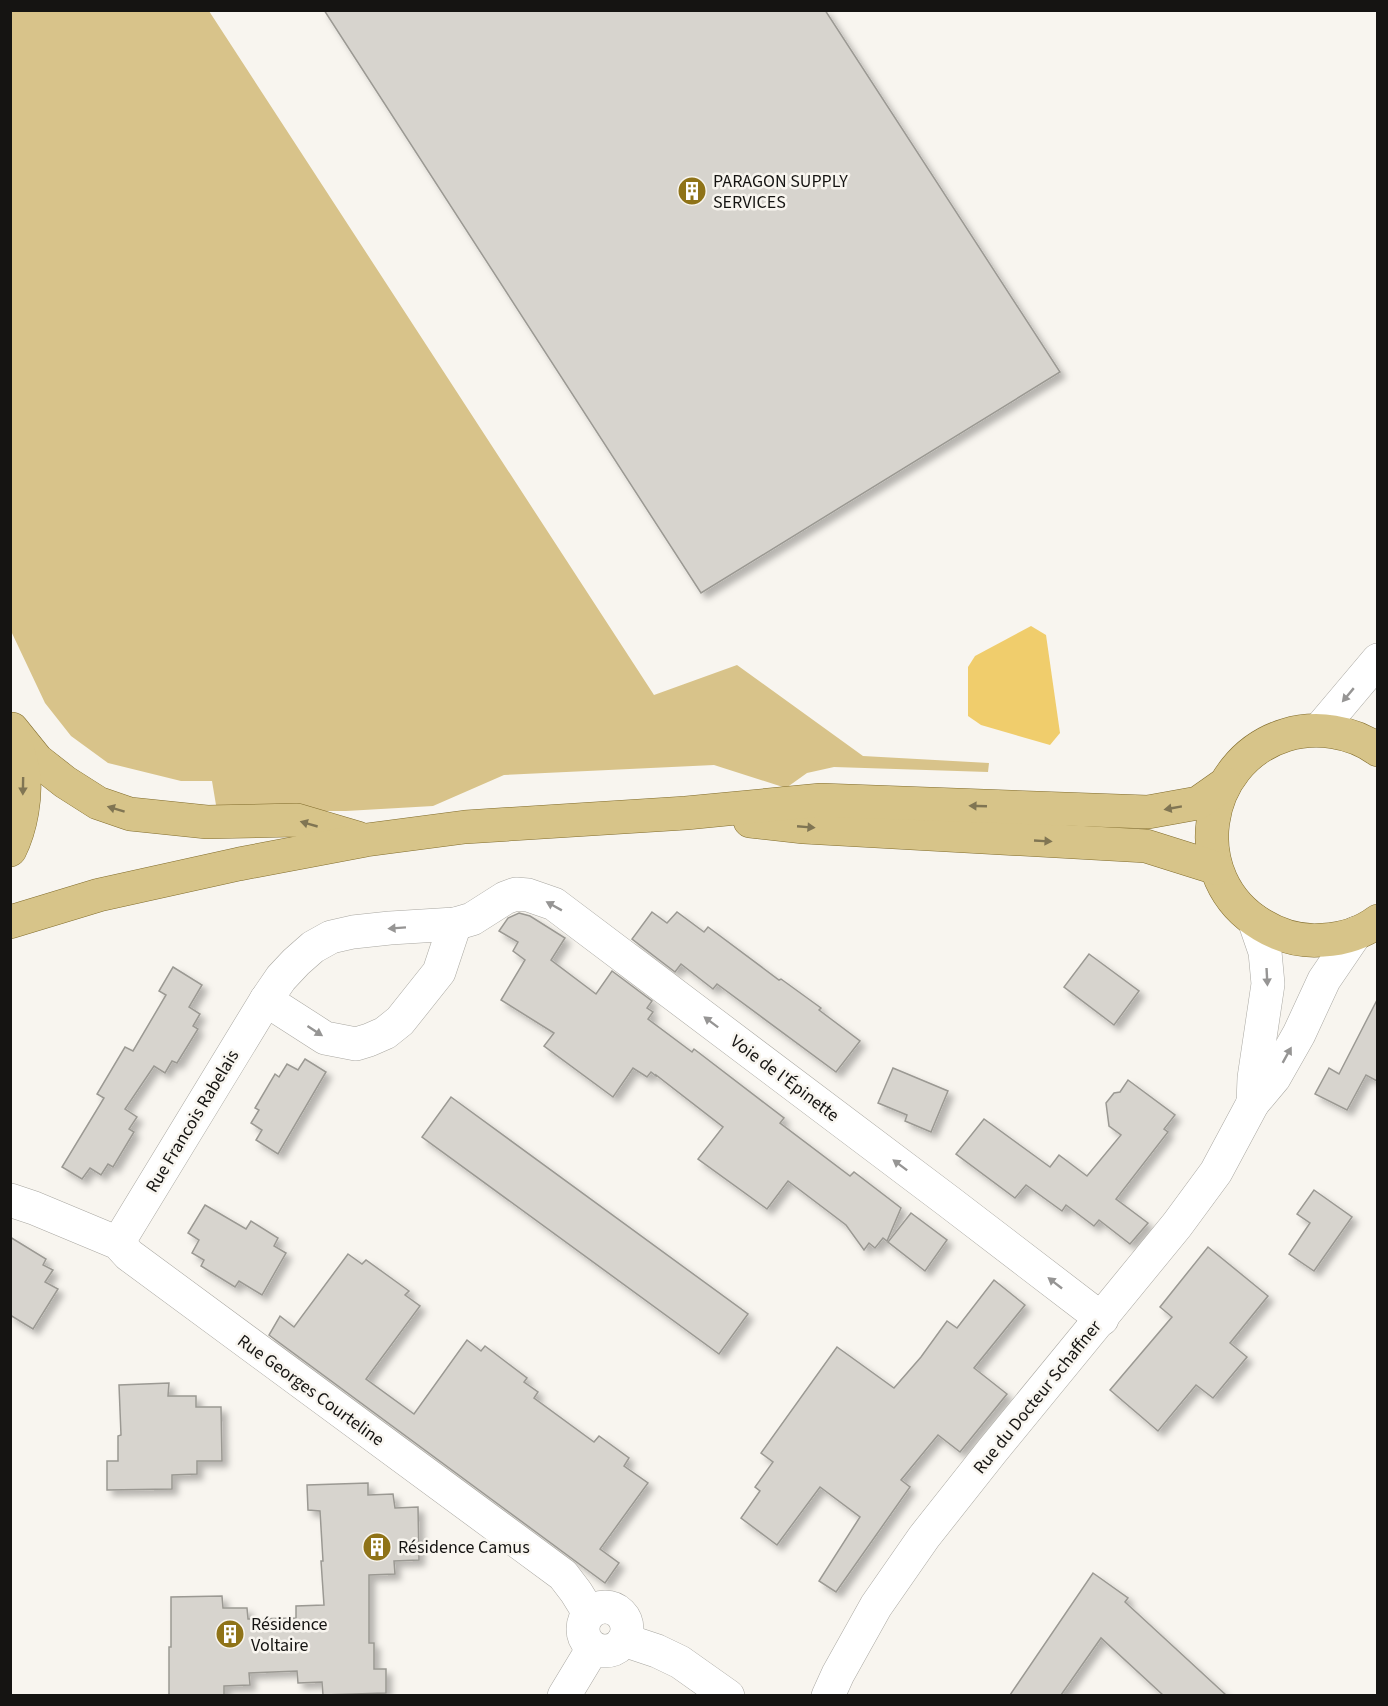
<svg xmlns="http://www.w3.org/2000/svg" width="1388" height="1706" viewBox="0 0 1388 1706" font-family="'Source Sans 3',sans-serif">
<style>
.green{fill:#d8c38a}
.water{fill:#f0cd6c}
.building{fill:#d7d4ce;stroke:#9b9993;stroke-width:1.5;filter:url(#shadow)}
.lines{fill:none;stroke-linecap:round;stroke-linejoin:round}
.minor-casing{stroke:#a9a7a1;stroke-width:34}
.major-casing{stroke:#826d2d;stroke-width:34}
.minor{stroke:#fff;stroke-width:33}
.major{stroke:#d7c489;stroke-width:33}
.oneway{fill:#969594}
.oneway2{fill:#807553}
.labels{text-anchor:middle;stroke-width:5;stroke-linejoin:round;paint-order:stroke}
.poi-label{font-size:18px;fill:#151412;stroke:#f8f5ef;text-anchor:start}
.street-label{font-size:18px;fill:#151412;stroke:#f8f5ef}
</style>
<defs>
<filter id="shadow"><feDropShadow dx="5.5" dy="5.5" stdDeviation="3" flood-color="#0004"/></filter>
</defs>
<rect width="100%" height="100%" fill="#f8f5ef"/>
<polygon class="green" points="11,11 209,11 654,695 737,665 863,756 989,763 988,772 834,767 807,773 786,788 714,765 504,775 433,806 346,811 217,811 212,781 181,781 108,763 71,736 45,703 11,631"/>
<polygon class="water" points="1031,626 1046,635 1060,733 1050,745 981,725 968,716 968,667 975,656"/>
<g class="building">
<polygon points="324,10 825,10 1060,372 701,593"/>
<polygon points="652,912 667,923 677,912 704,932 708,927 779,980 781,979 821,1008 819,1010 860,1041 836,1072 717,984 713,989 681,964 675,972 632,939"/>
<polygon points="519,913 530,916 565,938 551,960 596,994 612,971 652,1001 647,1008 653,1012 648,1019 692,1052 694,1049 784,1118 780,1123 850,1176 854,1172 901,1208 887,1241 883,1238 875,1248 869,1243 864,1250 846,1225 788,1181 767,1209 698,1159 723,1127 656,1075 656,1076 651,1072 647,1077 633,1068 613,1097 544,1046 554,1033 501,1000 525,960 513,951 518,942 499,931 508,918"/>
<polygon points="1089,954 1139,991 1114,1025 1064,987"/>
<polygon points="173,967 202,985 189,1007 200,1014 193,1026 198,1029 177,1063 172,1061 165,1073 154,1066 125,1109 137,1117 129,1129 134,1132 113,1167 108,1164 101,1175 90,1168 82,1179 62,1167 104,1098 97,1094 125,1047 133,1051 166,995 159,991"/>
<polygon points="1377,1000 1377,1081 1366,1075 1347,1110 1315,1094 1329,1068 1339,1074"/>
<polygon points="305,1059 326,1072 278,1154 256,1140 262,1130 251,1123 259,1110 255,1108 275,1074 279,1077 287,1064 298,1070"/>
<polygon points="893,1068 948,1091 931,1132 905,1121 907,1115 878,1103"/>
<polygon points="1128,1080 1175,1115 1164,1129 1168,1132 1116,1199 1148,1223 1130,1244 1099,1220 1094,1226 1066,1205 1062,1211 1026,1185 1015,1198 956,1154 984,1119 1050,1167 1059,1155 1087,1176 1121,1135 1109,1126 1106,1103 1114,1093 1120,1092"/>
<polygon points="451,1097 748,1314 719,1354 422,1137"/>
<polygon points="1314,1190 1352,1217 1314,1271 1289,1254 1310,1223 1297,1214"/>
<polygon points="205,1205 246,1229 251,1221 278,1238 274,1246 286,1253 262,1295 239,1281 235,1287 201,1266 204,1260 192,1253 199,1240 188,1233"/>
<polygon points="911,1213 947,1240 925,1271 888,1242"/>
<polygon points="10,1237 46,1259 43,1265 53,1270 45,1282 58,1289 33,1329 10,1315"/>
<polygon points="1208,1247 1268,1296 1230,1343 1247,1357 1213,1398 1196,1385 1158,1431 1110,1390 1172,1317 1160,1307"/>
<polygon points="348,1254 362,1264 366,1260 409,1291 405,1295 420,1306 366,1379 414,1414 467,1340 481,1351 485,1346 527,1378 524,1382 538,1392 534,1398 594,1442 599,1436 629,1458 624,1466 648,1483 600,1549 619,1563 605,1583 269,1335 280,1316 294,1327"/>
<polygon points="994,1280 1025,1305 974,1368 1007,1394 960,1452 938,1435 901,1480 910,1487 836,1592 819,1581 860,1517 820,1487 777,1545 741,1518 760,1491 755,1487 773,1462 761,1453 837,1347 894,1388 921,1357 947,1321 957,1328"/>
<polygon points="169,1383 168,1396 196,1396 196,1407 221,1407 222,1461 197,1461 197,1474 172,1475 172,1489 107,1490 107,1461 118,1461 118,1436 121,1435 119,1385"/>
<polygon points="368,1483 368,1495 393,1494 395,1508 418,1507 419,1560 394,1561 395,1574 369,1575 369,1643 374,1643 374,1669 386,1669 386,1693 323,1695 322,1682 298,1683 297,1671 249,1673 250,1685 224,1686 224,1695 169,1695 169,1647 171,1647 171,1597 222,1596 223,1608 247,1608 248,1619 296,1618 296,1606 324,1605 321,1561 323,1561 320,1511 308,1510 307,1485"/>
<polygon points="1093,1573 1128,1598 1125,1602 1226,1695 1163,1695 1101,1638 1061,1695 1010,1695"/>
</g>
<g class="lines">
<g class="minor-casing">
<g id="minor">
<polyline points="1319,730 1378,660"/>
<polyline points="266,1000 325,1038 356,1044 369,1040 385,1033 400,1021 439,972 455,924"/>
<polyline points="1253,1103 1254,1078 1268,984 1265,952 1254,920"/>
<polyline points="10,1200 34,1208 118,1243 129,1255 563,1575 576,1592 589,1613"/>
<polyline points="118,1243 266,1000 281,978 296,962 313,947 331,937 353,932 390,928 455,924 472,919 505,898 516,894 528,895 554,904 948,1201 1102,1319"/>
<circle cx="605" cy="1629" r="22"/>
<polyline points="624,1640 657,1651 680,1662 728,1696"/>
<polyline points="564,1696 593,1648"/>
<polyline points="828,1696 838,1674 876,1606 924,1537 992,1451 1177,1225 1216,1172 1253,1103 1274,1078 1299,1034 1324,980 1356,933"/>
</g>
</g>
<g class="major-casing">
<g id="major">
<polyline points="12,729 37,760 65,782 98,803 130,814 207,822 297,820 358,838"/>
<path d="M1378 750C1352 731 1316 726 1286 735 1201 761 1184 879 1262 925 1280 936 1301 942 1323 940 1342 939 1362 933 1378 921"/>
<polyline points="750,821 804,827 1146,846 1216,868"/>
<path d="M10 850C21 828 27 795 23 771 21 759 16 746 13 734"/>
<polyline points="10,922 99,895 239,864 366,840 465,827 686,813 821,800 1148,812 1198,803 1225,784"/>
</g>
</g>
<use href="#minor" class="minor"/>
<use href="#major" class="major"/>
</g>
<defs><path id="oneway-solid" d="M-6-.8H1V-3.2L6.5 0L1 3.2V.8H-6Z" transform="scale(1.5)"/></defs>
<g class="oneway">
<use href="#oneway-solid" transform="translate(1348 695) rotate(130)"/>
<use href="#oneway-solid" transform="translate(554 906) rotate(-151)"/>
<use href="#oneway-solid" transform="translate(397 928) rotate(176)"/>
<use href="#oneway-solid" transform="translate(1267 977) rotate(87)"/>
<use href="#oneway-solid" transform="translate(711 1022) rotate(-143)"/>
<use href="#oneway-solid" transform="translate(315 1031) rotate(33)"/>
<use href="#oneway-solid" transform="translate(1287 1055) rotate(-61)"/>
<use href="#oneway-solid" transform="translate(900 1165) rotate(-143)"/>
<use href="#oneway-solid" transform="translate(1055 1283) rotate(-142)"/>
</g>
<g class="oneway2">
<use href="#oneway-solid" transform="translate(23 786) rotate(91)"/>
<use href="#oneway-solid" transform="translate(978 806) rotate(-178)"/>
<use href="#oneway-solid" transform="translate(1173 808) rotate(170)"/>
<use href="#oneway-solid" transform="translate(116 809) rotate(-163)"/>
<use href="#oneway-solid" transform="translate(309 824) rotate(-164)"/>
<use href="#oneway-solid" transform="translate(806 827) rotate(5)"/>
<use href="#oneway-solid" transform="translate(1043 841) rotate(3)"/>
</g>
<defs>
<g id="building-disc" transform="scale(1.5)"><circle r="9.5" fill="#8f7318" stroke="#f8f5ef"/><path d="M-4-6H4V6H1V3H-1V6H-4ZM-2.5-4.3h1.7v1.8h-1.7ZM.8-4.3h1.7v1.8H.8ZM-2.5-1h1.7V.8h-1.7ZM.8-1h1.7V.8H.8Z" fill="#fff"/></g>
</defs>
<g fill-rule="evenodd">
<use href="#building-disc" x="692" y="191"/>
<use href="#building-disc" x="377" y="1547"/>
<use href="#building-disc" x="230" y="1634"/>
</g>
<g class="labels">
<g class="poi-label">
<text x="713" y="187">PARAGON SUPPLY<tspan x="713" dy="21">SERVICES</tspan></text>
<text x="398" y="1553">Résidence Camus</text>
<text x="251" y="1630">Résidence<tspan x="251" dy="21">Voltaire</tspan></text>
</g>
<g class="street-label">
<text transform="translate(785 1078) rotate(37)" y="6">Voie de l'Épinette</text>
<text transform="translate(192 1121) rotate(-59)" y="6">Rue Francois Rabelais</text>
<text transform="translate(311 1390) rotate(36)" y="6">Rue Georges Courteline</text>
<text transform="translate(1037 1397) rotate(-51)" y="6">Rue du Docteur Schaffner</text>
</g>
</g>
<rect width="1388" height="1706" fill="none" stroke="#151412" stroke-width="24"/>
</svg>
